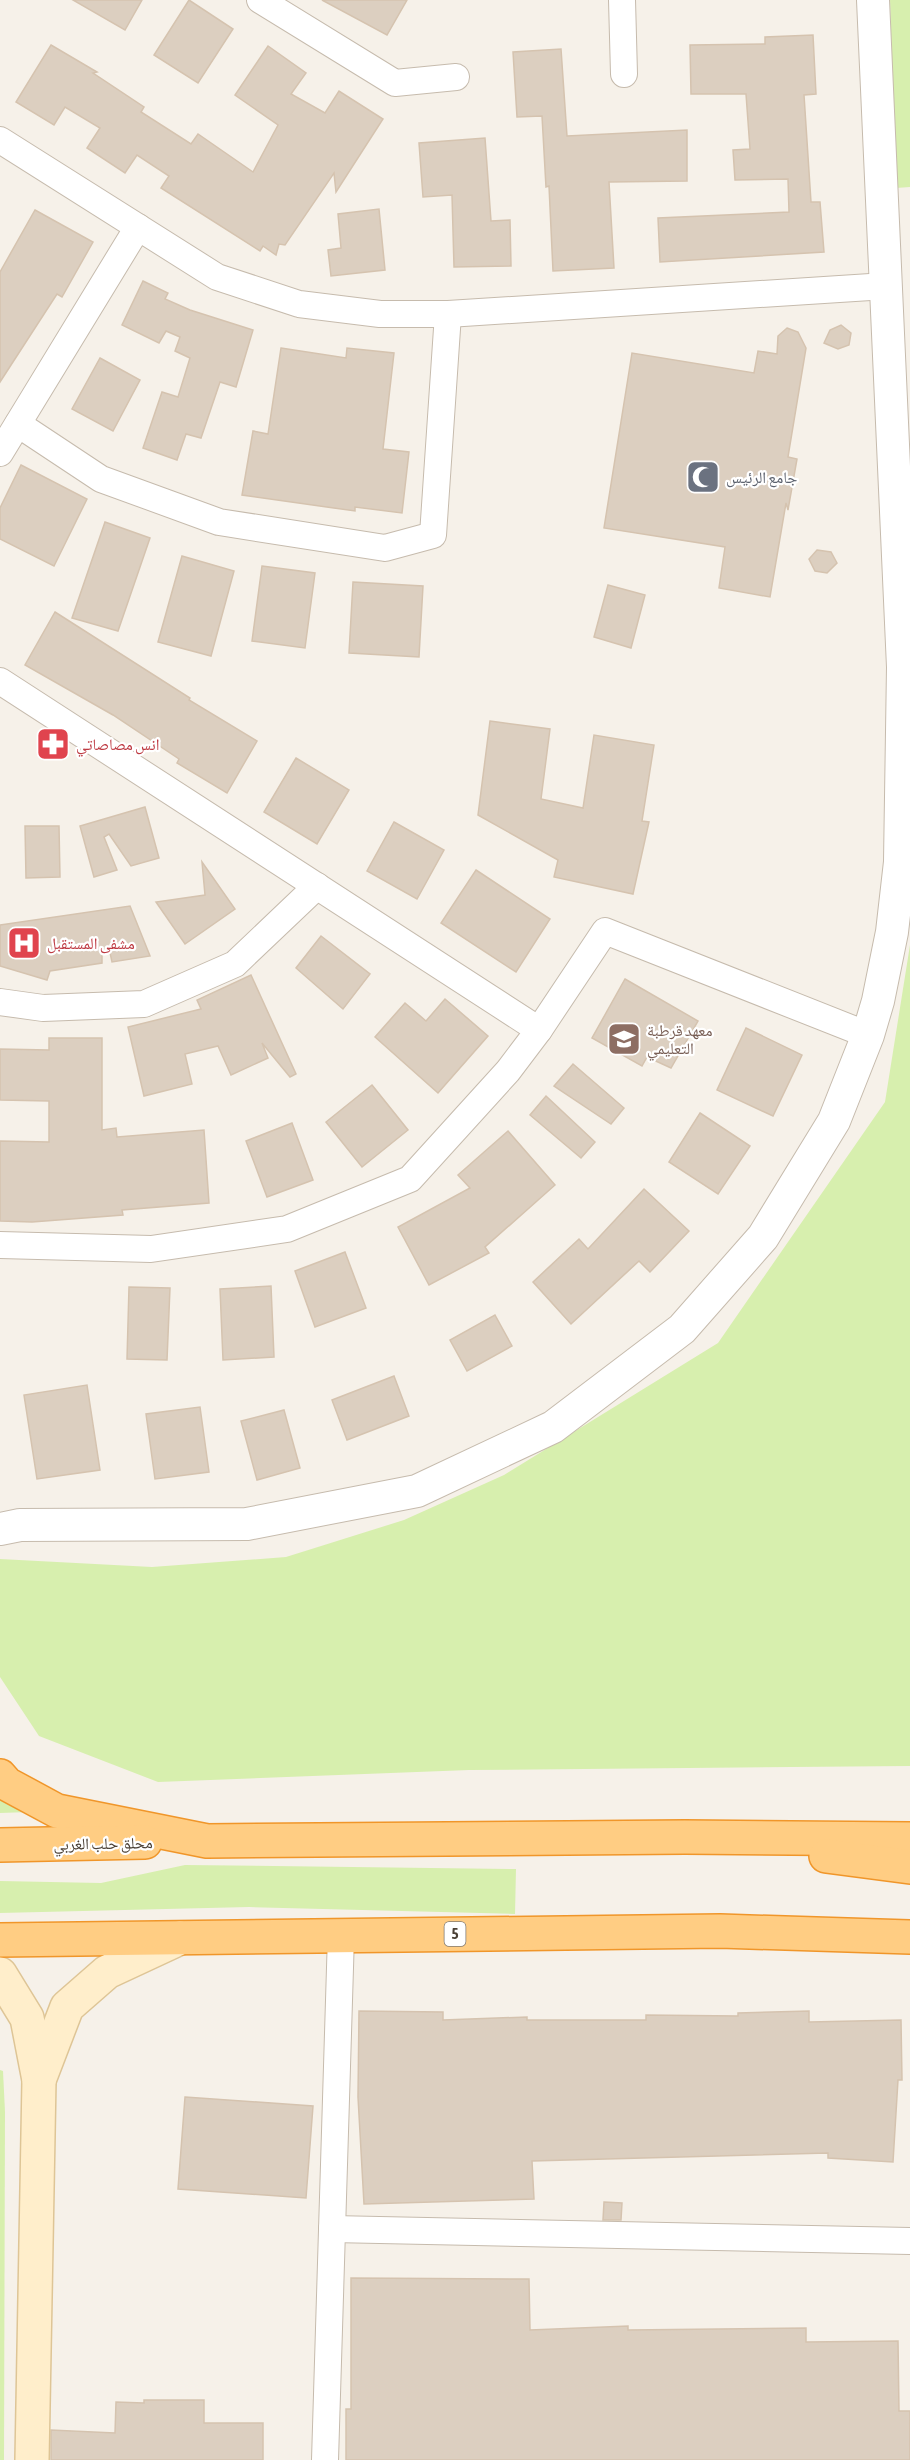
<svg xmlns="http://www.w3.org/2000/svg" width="910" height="2460" viewBox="0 0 910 2460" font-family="'Asap Condensed','Noto Naskh Arabic',sans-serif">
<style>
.green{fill:#d7efae}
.building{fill:#dccfc0;stroke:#d5c3af;stroke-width:1.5}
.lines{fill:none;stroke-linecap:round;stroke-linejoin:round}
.minor-casing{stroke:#c6bbad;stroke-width:28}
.tertiary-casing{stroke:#c6bbad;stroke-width:34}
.secondary-casing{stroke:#dec596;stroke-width:36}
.trunk-casing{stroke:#f0962a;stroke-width:36}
.minor{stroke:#fff;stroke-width:26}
.tertiary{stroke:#fff;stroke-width:32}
.secondary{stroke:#ffeecb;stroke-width:33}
.trunk{stroke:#ffcd83;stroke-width:33}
.labels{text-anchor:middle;stroke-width:4.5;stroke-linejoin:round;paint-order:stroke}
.shield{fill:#fff;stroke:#817a72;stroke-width:1.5}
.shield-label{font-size:15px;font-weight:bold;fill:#4b4136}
.worship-label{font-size:16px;fill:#5b616d;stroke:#fff;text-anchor:start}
.health-label{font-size:16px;fill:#be3a42;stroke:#fff;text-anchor:start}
.education-label{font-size:16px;fill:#785e54;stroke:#fff;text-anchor:start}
.street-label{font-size:16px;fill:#4b4136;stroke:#fff}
</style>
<rect width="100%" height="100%" fill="#f6f1e9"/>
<g class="green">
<polygon points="890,0 910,0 910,187 896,188"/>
<polygon points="910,945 910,1766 469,1770 158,1782 39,1736 0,1677 0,1559 152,1567 286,1557 404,1520 504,1475 718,1343 885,1102"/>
<polygon points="0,1787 29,1812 0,1813"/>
<polygon points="185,1865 516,1869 515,1914 249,1907 0,1913 0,1881 101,1883"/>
<polygon points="0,2070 3,2071 5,2112 4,2460 0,2460"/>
</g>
<g class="building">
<polygon points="73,0 142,0 125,30"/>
<polygon points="189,0 233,29 198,83 154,55"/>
<polygon points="322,0 407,0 387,35"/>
<polygon points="813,35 816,94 804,95 811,202 820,202 824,252 660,262 658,218 789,212 788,179 735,180 733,150 750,149 746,94 691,94 690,45 765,44 765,37"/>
<polygon points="51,45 97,72 93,73 144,107 141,112 191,144 198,134 253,172 278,125 235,95 268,46 306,73 291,94 325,113 339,91 383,119 336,192 334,173 285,245 279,244 276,255 263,246 260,251 161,188 169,176 137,155 125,173 87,148 100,128 65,107 54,125 16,102"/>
<polygon points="561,49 567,136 687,130 687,181 609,182 614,268 553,271 549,186 546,187 542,116 517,117 513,52"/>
<polygon points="485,138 491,221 510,220 511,266 454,267 452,195 423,197 419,143"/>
<polygon points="379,209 385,270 331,276 328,250 341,248 338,214"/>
<polygon points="35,210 93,242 62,297 57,294 0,382 0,272"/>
<polygon points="143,281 168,293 165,299 190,310 253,330 236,387 220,382 201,438 186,434 177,460 143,448 162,392 178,397 190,358 175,351 180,337 166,331 159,343 122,325"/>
<polygon points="841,325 851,333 849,345 838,349 824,343 830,330"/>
<polygon points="787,328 798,332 806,348 788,457 797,459 788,510 786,503 770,597 719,588 725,547 604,528 632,353 754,373 758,351 777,354 778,336"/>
<polygon points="281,348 346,358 347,348 394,353 383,449 409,452 402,513 355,507 355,511 242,495 253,431 268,434"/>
<polygon points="100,358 140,380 113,431 72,409"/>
<polygon points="21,465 87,499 54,566 0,539 0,508"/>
<polygon points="105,522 150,538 118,631 72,618"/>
<polygon points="817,550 831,552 837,563 827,573 815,571 809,559"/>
<polygon points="182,556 234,571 211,656 158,642"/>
<polygon points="262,566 315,573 305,648 252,641"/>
<polygon points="353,582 423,586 419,657 349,653"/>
<polygon points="608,585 645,595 631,648 594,637"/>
<polygon points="55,612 190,698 189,700 257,741 227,793 177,763 179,759 113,715 25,665"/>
<polygon points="490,721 550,729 541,799 583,808 594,735 654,745 642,821 649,822 633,894 554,877 558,860 478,815"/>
<polygon points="296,758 349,790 317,844 264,812"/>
<polygon points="145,807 159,858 131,866 109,834 104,837 117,870 94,877 80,826"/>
<polygon points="394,822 444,850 417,899 367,871"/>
<polygon points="25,826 59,826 60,877 26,878"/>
<polygon points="202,862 235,909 185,944 156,902 205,895"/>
<polygon points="476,870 550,919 516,972 441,923"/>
<polygon points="130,906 150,956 112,962 109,948 102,949 102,963 50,971 47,980 0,966 0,925"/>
<polygon points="321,936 370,974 343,1009 296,968"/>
<polygon points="251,975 296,1074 290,1077 262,1043 268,1058 231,1075 218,1046 185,1054 192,1084 144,1096 128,1027 201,1009 197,1000"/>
<polygon points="625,979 698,1021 671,1068 647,1057 642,1066 592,1038"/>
<polygon points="445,999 488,1036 438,1093 375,1037 405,1003 426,1021"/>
<polygon points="746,1028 802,1055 773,1116 717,1090"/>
<polygon points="49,1038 102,1038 102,1130 116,1128 117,1137 204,1130 209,1203 122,1210 123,1215 32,1222 0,1221 0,1141 49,1142 49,1101 0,1100 0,1049 49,1050"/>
<polygon points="573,1064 624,1108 611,1124 554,1086"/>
<polygon points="372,1085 408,1130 362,1167 326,1122"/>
<polygon points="546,1096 595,1142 581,1158 530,1115"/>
<polygon points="700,1113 750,1146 718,1194 669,1162"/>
<polygon points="292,1123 313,1180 267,1197 246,1141"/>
<polygon points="508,1131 555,1185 485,1247 489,1253 429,1285 398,1227 470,1188 458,1175"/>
<polygon points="644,1189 689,1231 650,1272 639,1261 571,1324 533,1282 579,1239 588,1249"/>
<polygon points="345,1252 366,1308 315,1327 295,1271"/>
<polygon points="271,1286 274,1357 223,1360 220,1289"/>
<polygon points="129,1287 170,1288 167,1360 127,1359"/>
<polygon points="495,1315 512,1346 467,1371 450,1340"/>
<polygon points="394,1376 409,1416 347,1440 332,1400"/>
<polygon points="87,1385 100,1470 37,1479 24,1395"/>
<polygon points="200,1407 209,1472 155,1479 146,1414"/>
<polygon points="284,1410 300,1468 257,1480 241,1421"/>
<polygon points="359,2011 443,2012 443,2020 527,2017 527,2020 646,2020 646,2015 738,2016 738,2013 809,2011 809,2022 901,2020 902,2080 898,2080 893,2162 828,2158 828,2153 532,2161 534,2199 364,2204 358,2097"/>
<polygon points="185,2097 313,2106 306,2198 178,2189"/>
<polygon points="604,2202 622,2203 621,2220 603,2220"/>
<polygon points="351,2278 529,2279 530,2330 628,2326 628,2330 806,2328 806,2342 898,2341 899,2411 910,2411 910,2460 346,2460 346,2409 351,2409"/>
<polygon points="144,2400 204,2400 204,2423 263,2423 263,2460 51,2460 51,2430 115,2433 116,2402 144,2403"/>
</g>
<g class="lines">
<g class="minor-casing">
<g id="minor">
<polyline points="260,0 395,83 456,77"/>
<polyline points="622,0 624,74"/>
<polyline points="0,140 217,277 299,304 380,314 448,314 886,286"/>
<polyline points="18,424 101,479 219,522 385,548 433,535 448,314"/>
<polyline points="0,453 138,227"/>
<polyline points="0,681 539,1030"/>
<polyline points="0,1002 43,1008 144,1004 235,964 317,886"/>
<polyline points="0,1245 151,1249 287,1229 410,1179 508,1071 539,1030 605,931 868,1035"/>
<polyline points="332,2229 910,2241"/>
<polyline points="325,2460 341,1935"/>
</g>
</g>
<g class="tertiary-casing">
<polyline id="tertiary" points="0,1529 20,1525 247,1524 417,1491 553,1427 682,1329 763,1237 834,1121 868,1035 878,1001 892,932 900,862 903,667 873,0"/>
</g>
<g class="secondary-casing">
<g id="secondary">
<polyline points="0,1974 27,2018 39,2080 32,2460"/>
<polyline points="39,2080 67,2007 107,1972 180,1938"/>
</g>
</g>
<g class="trunk-casing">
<g id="trunk">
<polyline points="0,1776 7,1784 57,1811 207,1841 685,1837 910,1839"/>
<polyline points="0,1845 145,1842"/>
<polyline points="826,1856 910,1867"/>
<polyline points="0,1940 720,1931 910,1937"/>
</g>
</g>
<use href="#minor" class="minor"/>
<use href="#tertiary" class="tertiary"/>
<use href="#secondary" class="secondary"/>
<use href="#trunk" class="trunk"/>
</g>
<defs>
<g id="mosque-square" transform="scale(1.725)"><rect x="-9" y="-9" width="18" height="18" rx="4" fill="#6b7280" stroke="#fff"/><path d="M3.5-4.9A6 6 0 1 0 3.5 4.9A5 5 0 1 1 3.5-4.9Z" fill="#fff"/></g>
<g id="pharmacy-square" transform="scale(1.725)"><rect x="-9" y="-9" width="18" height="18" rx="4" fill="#e0444e" stroke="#fff"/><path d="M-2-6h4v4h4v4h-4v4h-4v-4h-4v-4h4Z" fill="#fff"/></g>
<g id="hospital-square" transform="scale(1.725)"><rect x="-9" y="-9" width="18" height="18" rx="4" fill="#e0444e" stroke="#fff"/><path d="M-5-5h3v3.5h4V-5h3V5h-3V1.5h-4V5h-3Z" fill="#fff"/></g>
<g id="school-square" transform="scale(1.725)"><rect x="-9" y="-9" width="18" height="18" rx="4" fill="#8d6e63" stroke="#fff"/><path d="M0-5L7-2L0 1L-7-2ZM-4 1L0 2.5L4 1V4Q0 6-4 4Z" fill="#fff"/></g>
</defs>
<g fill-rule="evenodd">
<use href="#mosque-square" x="703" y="477"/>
<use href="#pharmacy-square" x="53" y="744"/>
<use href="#hospital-square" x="24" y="943"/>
<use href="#school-square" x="624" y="1039"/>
</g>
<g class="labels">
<rect class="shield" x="444.5" y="1922" width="21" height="24" rx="4.5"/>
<g class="shield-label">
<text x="455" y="1939">5</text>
</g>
<g class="worship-label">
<text x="726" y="483">جامع الرئيس</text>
</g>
<g class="health-label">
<text x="76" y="750">انس مصاصاتي</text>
<text x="47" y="949">مشفى المستقبل</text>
</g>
<g class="education-label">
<text x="647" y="1036">معهد قرطبة<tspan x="647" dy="18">التعليمي</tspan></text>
</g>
<g class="street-label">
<text transform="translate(103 1843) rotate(-1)" y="6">محلق حلب الغربي</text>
</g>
</g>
</svg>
